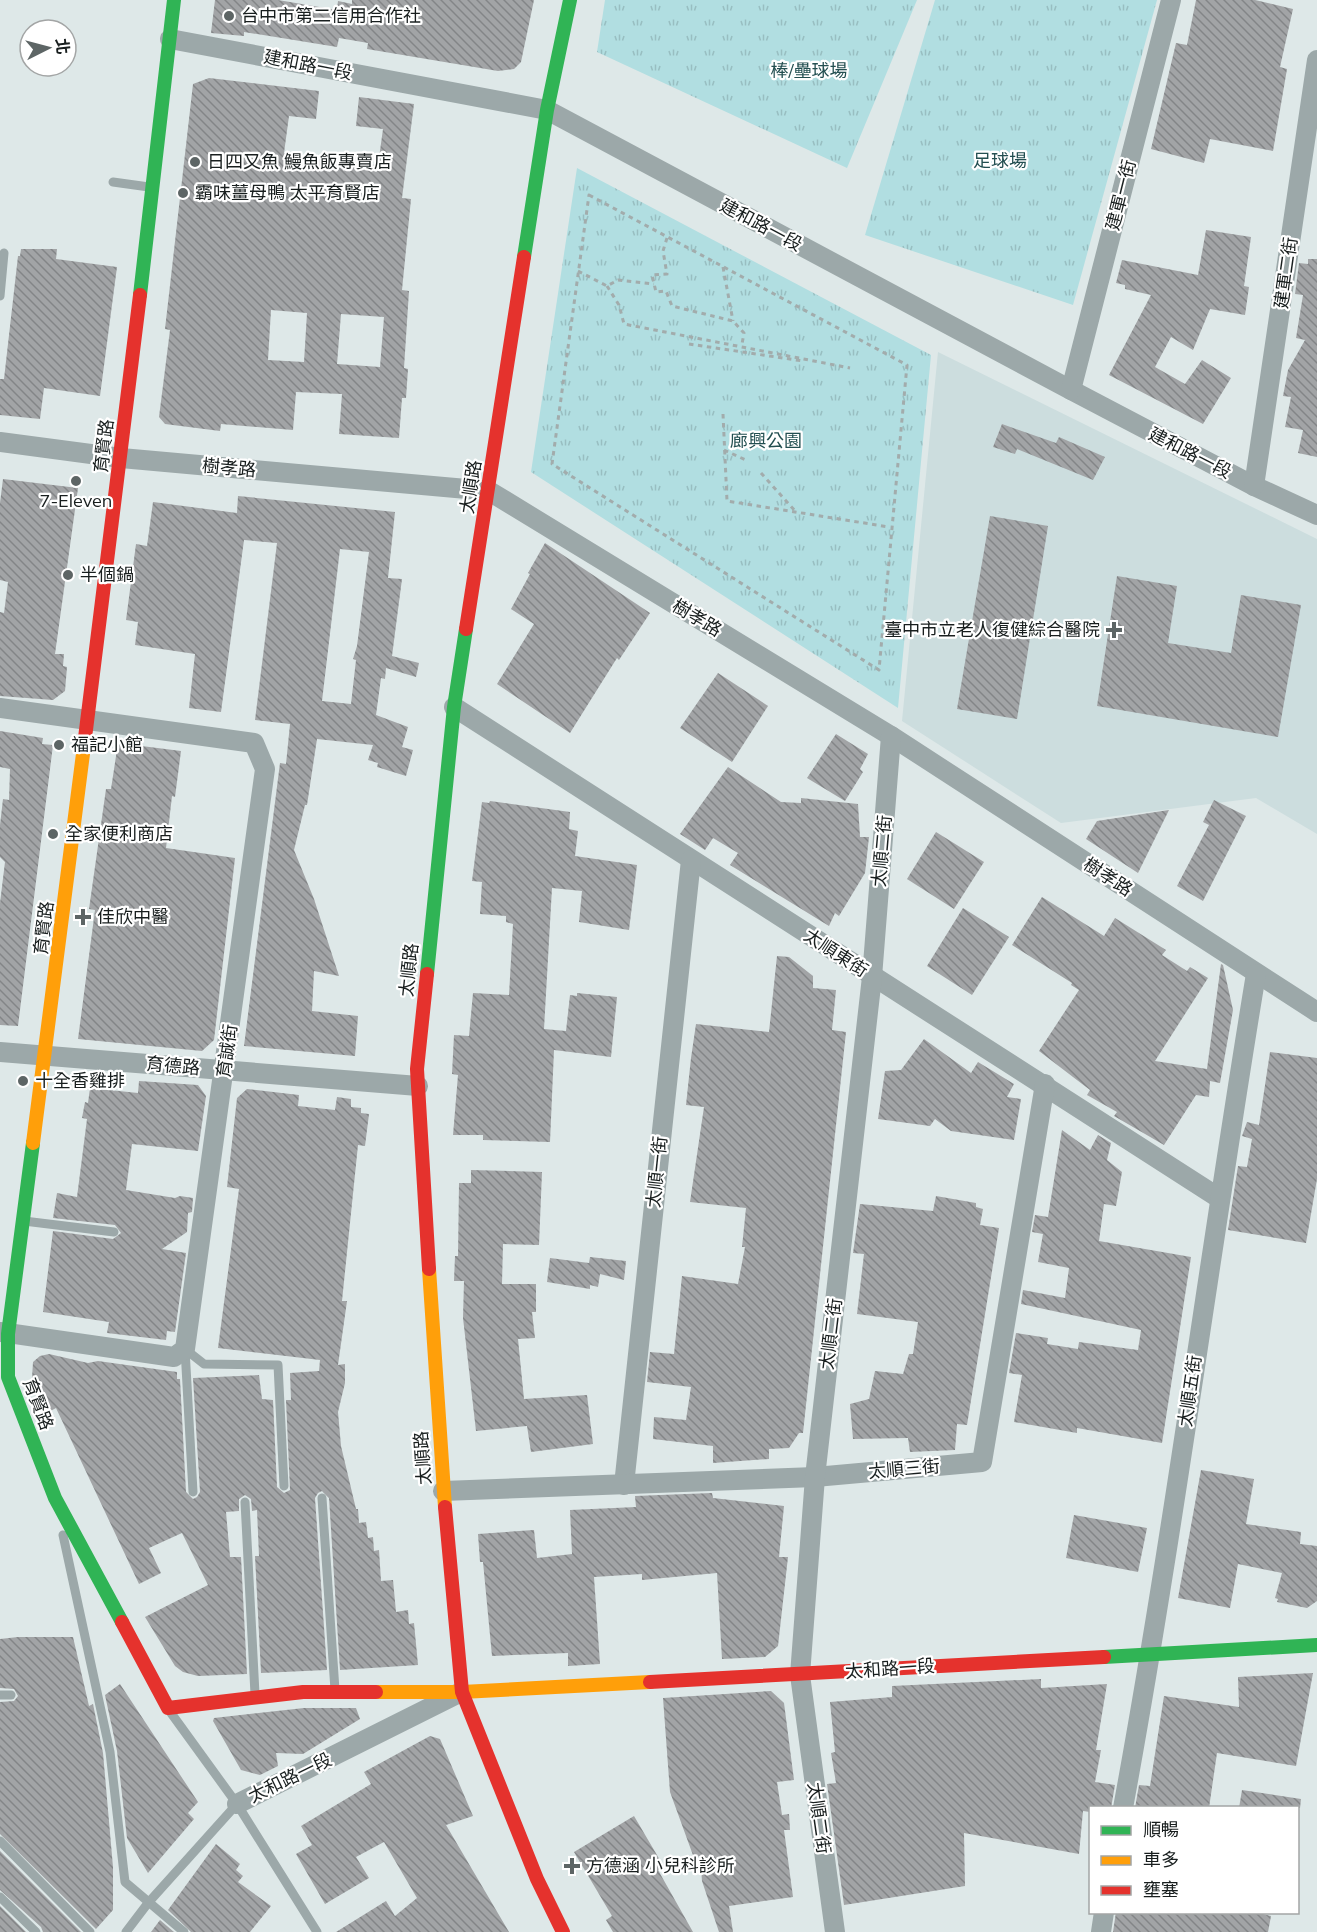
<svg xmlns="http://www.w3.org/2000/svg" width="1317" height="1932" viewBox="0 0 1317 1932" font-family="Mulish,'Noto Sans TC',sans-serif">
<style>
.built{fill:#ccddde}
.park{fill:url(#park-tufts)}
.building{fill:url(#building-back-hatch);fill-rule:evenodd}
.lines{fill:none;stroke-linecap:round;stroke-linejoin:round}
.path{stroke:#a2acac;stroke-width:3;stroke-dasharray:4.5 4.5;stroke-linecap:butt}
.lane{stroke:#9ca8a9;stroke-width:9}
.street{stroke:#9ca8a9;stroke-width:20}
.fast{stroke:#30b455;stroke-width:14}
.slow{stroke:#ff9f0a;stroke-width:14}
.jam{stroke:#e5322d;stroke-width:14}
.poi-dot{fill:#5d6565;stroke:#fff;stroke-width:2}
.labels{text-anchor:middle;stroke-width:4.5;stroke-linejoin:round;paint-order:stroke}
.poi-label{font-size:18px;fill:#181e1e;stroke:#fff;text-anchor:start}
.street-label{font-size:18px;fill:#181e1e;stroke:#fff}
.park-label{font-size:18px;fill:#234f51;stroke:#fff}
</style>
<defs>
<pattern id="park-tufts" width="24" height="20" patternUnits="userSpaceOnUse" patternTransform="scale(1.5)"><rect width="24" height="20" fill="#b1dee1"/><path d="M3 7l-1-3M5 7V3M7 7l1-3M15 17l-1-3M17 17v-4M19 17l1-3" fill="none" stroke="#98bec1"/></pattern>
<pattern id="building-back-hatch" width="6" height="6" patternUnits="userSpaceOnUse" patternTransform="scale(1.5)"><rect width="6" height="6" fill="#a2a4a6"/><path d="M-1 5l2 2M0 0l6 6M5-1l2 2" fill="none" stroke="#838587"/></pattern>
</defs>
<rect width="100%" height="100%" fill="#dee8e8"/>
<polygon class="built" points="938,352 1317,539 1317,834 1256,798 1061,823 902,721"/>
<g class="park">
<polygon points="605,0 917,0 847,168 597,52"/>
<polygon points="935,0 1157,0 1073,305 865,235"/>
<polygon points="577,168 931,355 898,708 531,472"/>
</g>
<g class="building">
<polygon points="215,0 278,0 337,10 338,1 352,4 352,0 534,0 521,62 514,69 498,71 367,49 368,43 339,38 337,47 244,32 244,36 211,33"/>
<polygon points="1196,0 1255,0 1293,9 1280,67 1287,69 1273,151 1210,139 1204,163 1151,149 1176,43 1187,45"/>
<path d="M209 78 319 91 316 119 289 116 284 153 329 160 378 165 383 129 356 126 359 97 414 104 402 198 411 199 402 290 409 291 404 368 408 369 406 398H402L399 438 339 434 342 394 296 392 293 430 221 424 220 431 165 424 159 417 170 330 165 329 193 84ZM271 310 307 313 304 362 268 360ZM341 314 384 317 380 367 337 364Z"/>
<polygon points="1206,230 1251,237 1244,286 1249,287 1245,315 1210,309 1193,350 1171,337 1155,367 1185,384 1202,360 1231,378 1203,424 1109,375 1151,295 1125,289 1125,285 1116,283 1122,260 1198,275"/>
<polygon points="21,249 57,249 56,259 117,267 100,396 44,388 40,419 0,415 0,379 4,379 18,256 20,256"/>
<polygon points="1308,259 1317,259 1317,457 1298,453 1303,430 1285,427 1291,397 1283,396 1288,370 1305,340 1296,338 1303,295 1295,294 1299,263 1308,264"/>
<polygon points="1002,424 1056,443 1059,437 1105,457 1093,480 1017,449 1015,454 993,447"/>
<polygon points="3,479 78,488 55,654 64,654 63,666 67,667 65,691 53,700 0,696 0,612 4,613 8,582 0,580 0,503"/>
<path d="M238 496 395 512 388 578 402 579 392 656 419 663 416 677 386 668 385 679 381 678 376 715 408 727 402 747 413 750 406 776 377 767 378 763 368 760 373 745 317 739 307 805H305L294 850 314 899 339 976 314 971 312 1011 358 1016 355 1056 244 1046 280 763 286 764 290 724 255 720 277 543 244 540 221 712 189 708 195 654 135 645 138 622 126 620 136 544 147 546 153 502 237 513ZM340 549 369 552 357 646 353 659 356 660 351 704 322 701Z"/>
<polygon points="990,516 1048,526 1017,719 957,709"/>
<polygon points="545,543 650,613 619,660 617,658 570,733 497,684 534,624 511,609 530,574 528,573"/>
<polygon points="1117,576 1177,586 1168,643 1231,653 1241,595 1301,605 1278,737 1097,706"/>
<polygon points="718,673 768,706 732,762 680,728"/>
<polygon points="0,731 43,738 42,744 53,745 18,1026 0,1025 0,903 5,862 0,857 0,825 3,799 9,800 10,769 0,767"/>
<polygon points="836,734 868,754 860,769 863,772 845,801 807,778"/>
<polygon points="118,743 181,751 175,797 172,796 166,848 235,858 214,1040 202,1051 78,1039 95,910 89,909 106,789 111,789"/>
<polygon points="728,767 781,802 801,803 801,798 858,804 860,837 869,837 865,873 839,916 835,913 829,926 730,865 738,853 713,838 705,850 680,834"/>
<polygon points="1214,800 1246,816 1203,901 1177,886 1209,825 1203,822"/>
<polygon points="490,801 570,812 569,829 578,831 575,856 637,865 629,930 579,922 582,891 552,888 544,1029 566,1031 570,995 577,996 577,993 617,997 611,1057 554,1050 550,1142 483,1140 483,1135 453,1135 458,1075 452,1074 454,1035 469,1036 473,993 509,995 513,924 506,922 506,916 480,914 482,882 472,881 482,802 489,803"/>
<polygon points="1169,810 1138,873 1086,839 1097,821"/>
<polygon points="936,832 984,862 954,909 907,879"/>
<polygon points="1042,897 1104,936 1115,918 1166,950 1162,955 1187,971 1190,967 1208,978 1155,1061 1207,1069 1221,964 1223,965 1233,1010 1220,1083 1210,1081 1209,1097 1196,1095 1164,1145 1114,1116 1117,1112 1087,1095 1090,1090 1039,1051 1079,990 1071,985 1072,983 1012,945"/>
<polygon points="963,908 1009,937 972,995 927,966"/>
<polygon points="777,956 789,957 813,976 813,988 836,990 832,1030 846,1032 803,1433 799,1433 789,1448 769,1449 769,1459 713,1463 713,1446 653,1439 654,1417 686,1420 691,1387 647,1382 650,1352 674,1354 682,1276 738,1284 745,1247 742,1247 746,1208 690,1202 704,1107 686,1105 691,1058 696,1024 769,1032"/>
<polygon points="924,1039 971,1073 978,1062 1014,1084 1007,1097 1021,1099 1014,1140 951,1131 935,1119 930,1126 878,1119 885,1071 901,1070"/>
<polygon points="1270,1052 1317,1058 1317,1179 1306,1243 1228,1230 1238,1166 1247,1167 1252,1139 1242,1136 1247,1122 1259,1125"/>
<polygon points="139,1081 198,1085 206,1096 198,1151 132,1144 126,1190 175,1198 180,1196 193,1198 192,1212 188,1213 187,1232 162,1249 186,1253 175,1332 167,1331 166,1340 107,1333 109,1322 43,1312 53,1231 113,1239 121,1233 115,1225 53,1218 57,1193 77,1197 87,1119 82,1118 85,1102 88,1103 90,1088 138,1093"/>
<polygon points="247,1089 299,1095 298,1106 335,1110 337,1097 351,1099 351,1107 361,1108 361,1113 369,1114 365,1146 358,1145 342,1301 347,1301 338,1365 345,1364 345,1383 338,1412 341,1446 356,1509 358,1509 359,1523 366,1522 368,1538 373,1537 374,1551 379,1550 381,1581 393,1580 396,1612 408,1610 409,1624 414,1623 418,1665 340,1670 329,1498 322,1491 318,1493 315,1498 327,1670 261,1673 255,1556 259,1556 257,1510 252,1511 251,1499 245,1495 239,1499 239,1511 226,1512 230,1557 241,1557 247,1674 198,1676 183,1672 175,1666 145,1617 208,1585 182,1533 149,1548 161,1573 139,1584 56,1408 47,1413 32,1378 33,1362 40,1356 49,1354 88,1363 98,1361 177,1372 177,1379 180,1379 186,1492 193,1499 197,1497 200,1492 193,1378 259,1375 262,1399 273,1400 277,1487 284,1493 290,1490 286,1400 291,1400 290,1373 319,1371 320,1360 218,1348 239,1189 227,1187 237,1098"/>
<polygon points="1062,1130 1090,1150 1098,1135 1111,1143 1107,1160 1122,1172 1116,1206 1104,1204 1099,1241 1191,1257 1162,1443 1077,1428 1077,1433 1014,1422 1022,1375 1009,1373 1016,1333 1048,1338 1047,1344 1078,1349 1079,1342 1138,1350 1141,1330 1021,1304 1023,1290 1065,1298 1069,1268 1038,1262 1043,1234 1032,1232 1035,1215 1048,1217"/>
<polygon points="471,1170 542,1172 539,1245 503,1244 502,1284 536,1284 536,1312 532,1312 535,1338 518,1339 524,1399 587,1395 593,1444 531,1452 527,1426 476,1431 463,1318 464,1281 454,1281 455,1256 458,1256 459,1183 471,1183"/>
<polygon points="936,1196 976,1203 976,1207 983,1209 980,1225 999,1228 967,1425 957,1424 955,1450 910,1452 908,1438 853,1439 850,1404 869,1399 875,1371 903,1374 909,1354 913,1354 918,1322 857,1314 864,1254 853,1253 860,1204 933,1211"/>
<polygon points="590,1257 626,1261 624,1280 600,1274 598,1287 590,1285 590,1289 547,1282 550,1258 589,1263"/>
<polygon points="1201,1470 1254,1479 1246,1524 1301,1532 1300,1544 1317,1546 1317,1601 1307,1608 1277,1602 1278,1599 1275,1598 1282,1573 1238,1564 1230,1608 1178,1598"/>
<polygon points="712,1493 713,1498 784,1506 779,1557 788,1557 778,1646 765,1657 722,1659 717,1573 642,1580 642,1574 594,1577 600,1664 568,1666 568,1653 492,1656 483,1562 480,1562 478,1534 534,1530 537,1558 572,1554 570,1510 636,1507 635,1496"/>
<polygon points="1074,1515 1147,1528 1138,1572 1066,1558"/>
<polygon points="18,1637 73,1637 89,1706 93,1704 103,1753 113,1867 113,1910 96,1929 0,1834 0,1702 14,1701 18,1696 14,1689 0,1688 0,1639"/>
<polygon points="1313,1673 1296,1766 1217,1753 1209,1808 1135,1808 1139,1785 1150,1786 1164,1696 1239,1707 1238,1677"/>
<polygon points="1041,1679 1041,1688 1107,1684 1096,1750 1101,1750 1095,1782 1115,1785 1111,1808 1090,1808 1090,1812 1083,1811 1079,1854 964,1833 965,1886 844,1905 827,1784 836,1783 831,1753 835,1752 830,1702 892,1697 892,1686"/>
<polygon points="120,1684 198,1802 188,1813 194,1819 148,1873 127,1838 117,1751 105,1695"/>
<polygon points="771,1691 784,1703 794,1780 777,1782 782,1815 789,1814 790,1830 784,1830 793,1897 729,1906 733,1932 719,1932 702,1881 700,1856 694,1858 670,1792 663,1698"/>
<polygon points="304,1708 356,1708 360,1719 303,1754 276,1753 278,1766 260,1775 241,1770 213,1721 214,1718"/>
<polygon points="430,1736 440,1739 473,1816 446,1825 509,1932 336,1932 386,1901 395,1916 417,1898 384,1842 356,1857 369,1878 325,1904 296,1854 312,1845 301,1826 371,1784 364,1772"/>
<polygon points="1242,1790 1301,1799 1300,1808 1239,1808"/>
<polygon points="634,1816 664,1867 658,1870 693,1932 613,1932 606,1920 612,1916 574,1852"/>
<polygon points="216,1844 240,1864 236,1870 243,1876 238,1882 271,1906 250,1932 191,1932 168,1910"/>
<polygon points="0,1851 81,1932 43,1932 41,1927 0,1890"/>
<polygon points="0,1906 26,1932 0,1932"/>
<polygon points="1116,1912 1255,1912 1271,1916 1268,1932 1113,1932"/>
<polygon points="160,1920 174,1932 151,1932"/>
</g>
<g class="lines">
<g class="path">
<polygon points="589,195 907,365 879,670 552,464"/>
<polyline points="667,238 663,251 667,274 652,275 656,292 666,291 672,306 733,321 744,333 742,344"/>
<polyline points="723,267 733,321"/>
<polyline points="578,271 607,286 618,280 654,284"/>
<polyline points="607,286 619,305 624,324 850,368"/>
<polyline points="689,344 803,361"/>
<polyline points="723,414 727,501 889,527"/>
<polyline points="724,450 748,461"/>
<polyline points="761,473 796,512"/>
</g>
<g class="lane">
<polyline points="113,182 149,187"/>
<polyline points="0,296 4,253"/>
<polyline points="24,1221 114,1232"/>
<polyline points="185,1349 204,1364 278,1365 284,1486"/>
<polyline points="185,1349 193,1492"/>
<polyline points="322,1498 335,1690"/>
<polyline points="245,1502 255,1694"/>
<polyline points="63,1535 110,1752 125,1882 184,1932"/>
<polyline points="0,1695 11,1695"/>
<polyline points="171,1713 237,1804 317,1932"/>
<polyline points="0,1841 90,1932"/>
<polyline points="0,1897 36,1932"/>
<polyline points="126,1932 148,1903 237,1804"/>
</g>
<g class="street">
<polyline points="170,39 547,110 1071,390 1254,486 1317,515"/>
<polyline points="1071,390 1171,0"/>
<polyline points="0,442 121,458 489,491 891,736 1317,1012"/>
<polyline points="1254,486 1317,60"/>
<polyline points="454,707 1219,1198"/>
<polyline points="0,708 254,743 265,769 185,1349 174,1357 0,1332"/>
<polyline points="0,1052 418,1086"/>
<polyline points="624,1485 691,860"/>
<polyline points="443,1491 815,1477 982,1462 1045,1084"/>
<polyline points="237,1804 457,1694"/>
<path d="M1123 1808C1174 1531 1210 1251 1256 974"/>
<polyline points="835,1932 800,1675 815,1477 872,977 891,736"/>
<polyline points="1101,1932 1104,1912"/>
</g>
<g class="fast">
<polyline points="524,257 547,110 570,0"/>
<polyline points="140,295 174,0"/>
<polyline points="427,974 454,707 466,629"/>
<polyline points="33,1143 8,1334 8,1377 55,1498 122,1622"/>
<polyline points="1104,1657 1317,1645"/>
</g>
<g class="slow">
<polyline points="33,1143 84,746"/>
<polyline points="429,1269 445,1507"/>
<polyline points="376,1692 462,1692 650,1682"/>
</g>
<g class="jam">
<polyline points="466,629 524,257"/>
<polyline points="84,746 140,295"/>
<polyline points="427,974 417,1069 429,1269"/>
<polyline points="445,1507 462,1692 537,1879 563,1932"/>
<polyline points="122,1622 168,1708 303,1692 376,1692"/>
<polyline points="650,1682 1104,1657"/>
</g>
</g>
<g class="poi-dot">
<circle cx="229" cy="16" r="6"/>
<circle cx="195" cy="162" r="6"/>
<circle cx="183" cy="193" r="6"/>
<circle cx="76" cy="481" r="6"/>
<circle cx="68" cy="575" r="6"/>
<path d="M1111 621h6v6h6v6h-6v6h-6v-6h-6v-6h6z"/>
<circle cx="59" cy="745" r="6"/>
<circle cx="53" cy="834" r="6"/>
<path d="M80 908h6v6h6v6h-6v6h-6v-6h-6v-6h6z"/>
<circle cx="23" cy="1081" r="6"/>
<path d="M569 1857h6v6h6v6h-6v6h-6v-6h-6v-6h6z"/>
</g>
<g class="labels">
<g class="poi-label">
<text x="241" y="22">台中市第二信用合作社</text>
<text x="207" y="168">日四又魚 鰻魚飯專賣店</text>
<text x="195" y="199">霸味薑母鴨 太平育賢店</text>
<text x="76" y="507" text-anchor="middle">7-Eleven</text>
<text x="80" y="581">半個鍋</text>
<text x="1100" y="636" text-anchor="end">臺中市立老人復健綜合醫院</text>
<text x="71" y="751">福記小館</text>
<text x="65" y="840">全家便利商店</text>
<text x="97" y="923">佳欣中醫</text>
<text x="35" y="1087">十全香雞排</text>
<text x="586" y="1872">方德涵 小兒科診所</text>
</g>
<g class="street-label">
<text transform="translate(308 65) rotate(11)" y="6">建和路一段</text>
<text transform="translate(1121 195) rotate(-76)" y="6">建軍一街</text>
<text transform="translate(761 225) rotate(28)" y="6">建和路一段</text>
<text transform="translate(1286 273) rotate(-82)" y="6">建軍二街</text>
<text transform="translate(104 446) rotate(-83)" y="6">育賢路</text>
<text transform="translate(1190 453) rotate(27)" y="6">建和路一段</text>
<text transform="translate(229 468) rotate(5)" y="6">樹孝路</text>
<text transform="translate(471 487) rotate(-81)" y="6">太順路</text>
<text transform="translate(697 618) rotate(31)" y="6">樹孝路</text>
<text transform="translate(882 851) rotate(-85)" y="6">太順二街</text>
<text transform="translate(1108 877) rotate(33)" y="6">樹孝路</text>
<text transform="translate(44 928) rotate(-83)" y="6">育賢路</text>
<text transform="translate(836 953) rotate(33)" y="6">太順東街</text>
<text transform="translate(409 970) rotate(-84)" y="6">太順路</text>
<text transform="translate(227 1051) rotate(-82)" y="6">育誠街</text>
<text transform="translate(173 1066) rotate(5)" y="6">育德路</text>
<text transform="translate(657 1172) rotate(-84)" y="6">太順一街</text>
<text transform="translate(831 1334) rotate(-83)" y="6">太順二街</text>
<text transform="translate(1190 1391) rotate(-82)" y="6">太順五街</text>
<text transform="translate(38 1404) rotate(69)" y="6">育賢路</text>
<text transform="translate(423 1458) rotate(-94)" y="6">太順路</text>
<text transform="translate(904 1469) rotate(-5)" y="6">太順三街</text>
<text transform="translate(890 1669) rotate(-4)" y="6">太和路一段</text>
<text transform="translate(290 1778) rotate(-26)" y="6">太和路一段</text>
<text transform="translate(819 1818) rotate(82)" y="6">太順二街</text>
</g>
<g class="park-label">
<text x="809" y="77">棒/壘球場</text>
<text x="1000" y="167">足球場</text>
<text x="766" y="447">廊興公園</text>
</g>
</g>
<rect x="1089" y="1806" width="210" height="108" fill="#ffffff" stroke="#a3a5a5" stroke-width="1.5"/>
<rect x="1101" y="1826" width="30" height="9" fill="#30b455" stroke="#a3a5a5" stroke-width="1.5"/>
<text x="1143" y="1836" font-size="18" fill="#181e1e">順暢</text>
<rect x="1101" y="1856" width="30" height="9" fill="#ff9f0a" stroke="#a3a5a5" stroke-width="1.5"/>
<text x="1143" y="1866" font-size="18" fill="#181e1e">車多</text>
<rect x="1101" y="1886" width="30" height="9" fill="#e5322d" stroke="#a3a5a5" stroke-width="1.5"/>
<text x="1143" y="1896" font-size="18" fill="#181e1e">壅塞</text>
<g transform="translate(48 48) rotate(84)"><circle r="28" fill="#ffffff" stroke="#a3a5a5" stroke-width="1.5"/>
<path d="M0-4.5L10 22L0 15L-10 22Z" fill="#5d6565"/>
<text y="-9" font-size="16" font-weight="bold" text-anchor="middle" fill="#181e1e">北</text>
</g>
</svg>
